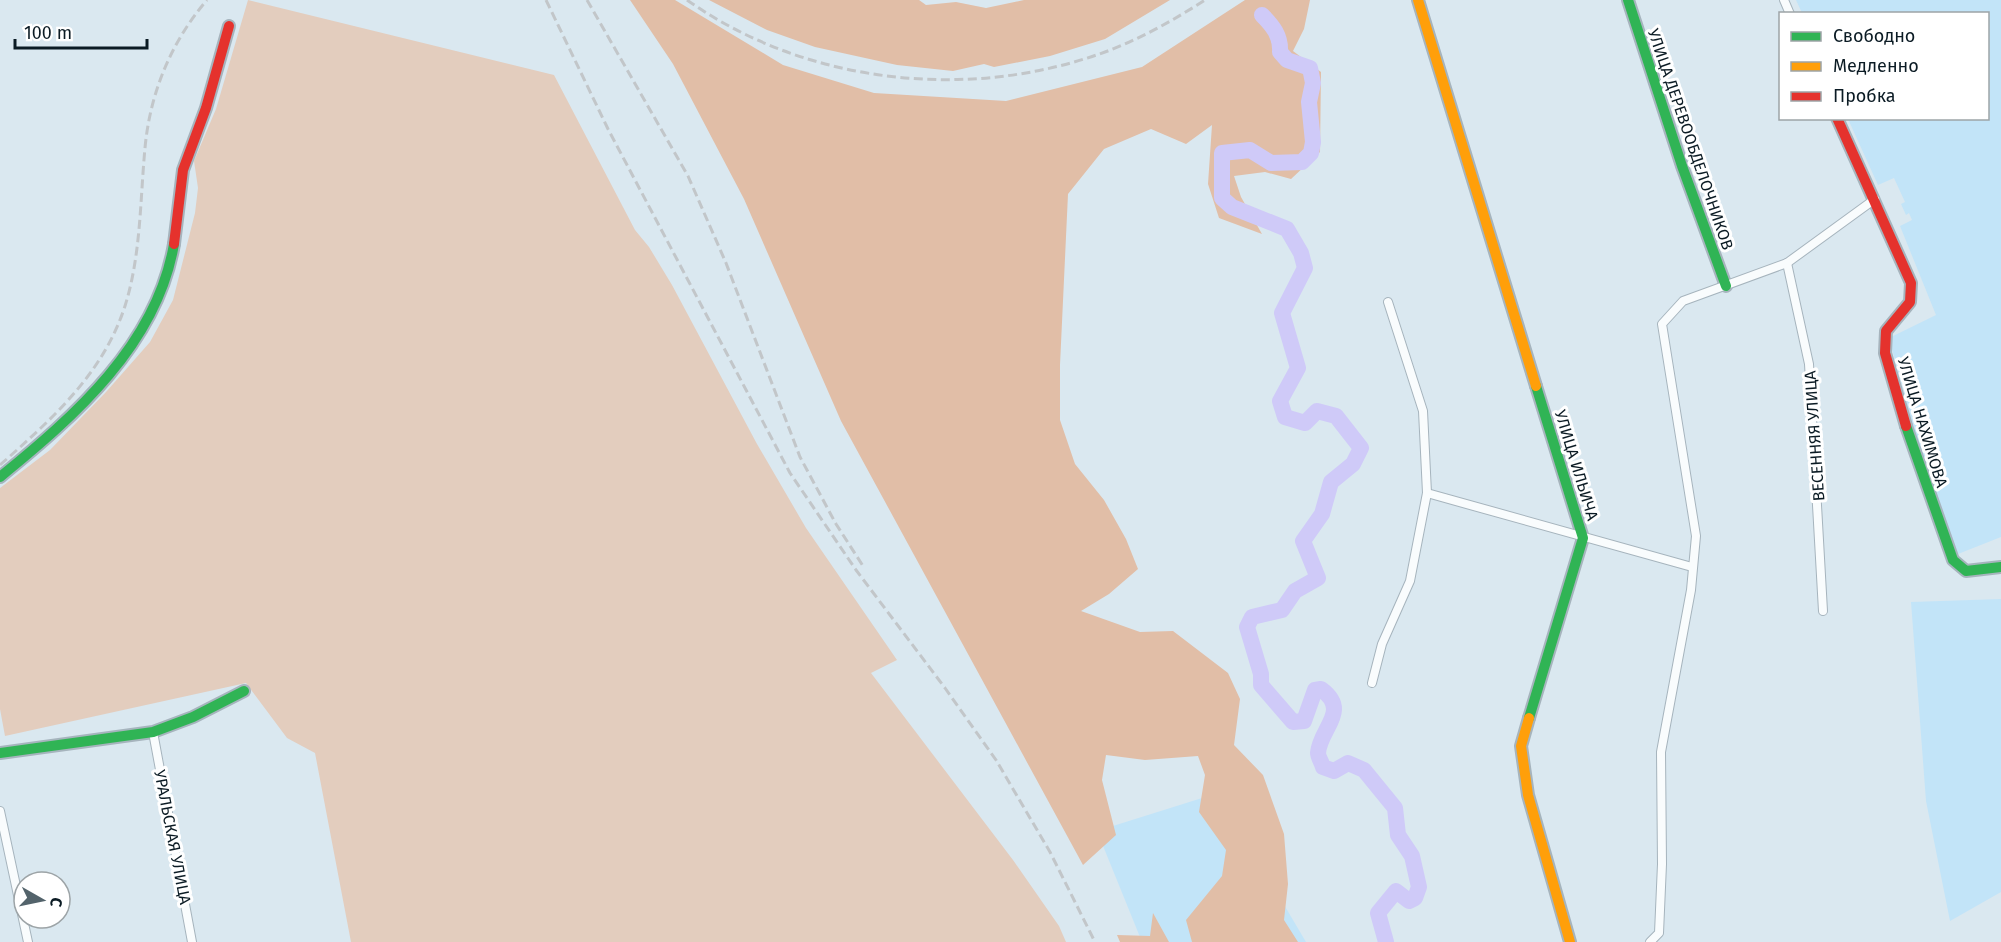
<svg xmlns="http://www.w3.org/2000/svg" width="2001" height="942" viewBox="0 0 2001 942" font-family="'Fira Sans',sans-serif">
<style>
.built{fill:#c2e4f8}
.green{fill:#e3cdbe}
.forest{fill:#e1bea7}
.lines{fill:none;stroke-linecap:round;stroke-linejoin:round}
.river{stroke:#cfcaf8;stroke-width:16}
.street-casing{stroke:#a6b4bd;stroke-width:10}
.fast-casing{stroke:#a6b4bd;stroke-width:14}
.slow-casing{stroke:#a6b4bd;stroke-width:14}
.jam-casing{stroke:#a6b4bd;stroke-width:14}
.street{stroke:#f9fcfd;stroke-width:8}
.fast{stroke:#30b455;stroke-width:10}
.slow{stroke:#ff9f0a;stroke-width:10}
.jam{stroke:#e5322d;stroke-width:10}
.rail{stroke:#c2c6c9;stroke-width:3;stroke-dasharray:9 4.5;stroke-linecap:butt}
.labels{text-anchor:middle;stroke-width:6;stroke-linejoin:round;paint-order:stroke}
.street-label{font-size:16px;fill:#0b1b24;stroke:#fff}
</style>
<rect width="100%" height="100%" fill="#dae8f0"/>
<g class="built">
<polygon points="1796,0 2001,0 2001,537 1958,554 1921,456 1889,338 1936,315 1900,226 1912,220 1909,213 1906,215 1901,204 1905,202 1894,178 1878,185 1848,119 1988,118 1988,14 1802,13"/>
<polygon points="2001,599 2001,892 1950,921 1926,801 1911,602"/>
<polygon points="1218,793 1306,942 1142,942 1097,831"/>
</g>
<polygon class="green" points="248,0 554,75 635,230 649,247 672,285 757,444 806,528 897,660 871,673 1013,860 1059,926 1066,942 351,942 315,753 287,738 246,683 5,736 0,709 0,488 50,450 106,392 150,342 173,300 195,213 198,188 194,161 216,109"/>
<g class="forest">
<polygon points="630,0 675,0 783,65 874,93 1006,101 1142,67 1245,0 1310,0 1304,29 1293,51 1321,72 1320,152 1291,179 1265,172 1234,176 1241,197 1262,234 1219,218 1208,184 1212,125 1186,144 1151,129 1104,149 1068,194 1060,365 1060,420 1075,464 1104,500 1126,539 1138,569 1109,594 1081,611 1140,632 1173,631 1228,673 1240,699 1234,745 1263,775 1284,834 1288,884 1284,920 1298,942 1192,942 1186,920 1222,876 1226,850 1199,812 1205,775 1198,756 1145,760 1106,755 1102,780 1116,835 1083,865 841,421 744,199 673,64"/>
<polygon points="709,0 919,0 926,5 956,2 986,8 1024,0 1170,0 1105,39 1050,56 994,67 984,64 953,71 897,65 815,47 767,30"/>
<polygon points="1153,913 1169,942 1120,942 1117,935 1150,936"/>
</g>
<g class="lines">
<path class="river" d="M1262 15C1273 26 1281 36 1280 52L1287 60 1310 68 1313 83 1309 102 1313 142 1311 153 1302 162 1271 163 1250 150 1222 153V198L1232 207 1287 229 1301 253 1305 268 1282 313 1298 368 1280 401 1285 417 1305 423 1317 411 1336 416 1361 448 1353 464 1331 482 1322 514 1303 541 1318 578 1295 591 1282 610 1252 617 1247 627 1261 674V685L1293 722 1304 721 1315 690 1321 689C1351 711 1320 728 1318 753 1318 757 1322 763 1323 767L1334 771 1348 763 1364 770 1395 808 1398 835 1412 856 1419 887 1415 898 1409 901 1396 891 1378 913 1386 942"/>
<g class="street-casing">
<g id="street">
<polyline points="1784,0 1790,14"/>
<polyline points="1787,263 1809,364 1823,611"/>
<polyline points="1427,493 1692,567"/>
<polyline points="1372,683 1382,644 1410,581 1427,493 1423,411 1388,302"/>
<polyline points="153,732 192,942"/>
<polyline points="0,811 28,942"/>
<polyline points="1650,942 1659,933 1662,864 1661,752 1691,590 1696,536 1662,324 1683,301 1787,263 1875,199"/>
</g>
</g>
<g class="fast-casing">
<g id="fast">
<polyline points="1628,0 1682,166 1726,286"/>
<polyline points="1906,426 1953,560 1966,571 2001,567"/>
<path d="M0 477C75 416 157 344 174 244"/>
<polyline points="1529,718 1583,538 1536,386"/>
<polyline points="0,753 153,732 193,717 244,691"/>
</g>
</g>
<g class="slow-casing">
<g id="slow">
<polyline points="1418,0 1536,386"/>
<polyline points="1529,718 1521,746 1528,795 1570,942"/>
</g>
</g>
<g class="jam-casing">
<g id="jam">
<polyline points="1837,118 1911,283 1910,302 1886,331 1885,353 1906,426"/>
<polyline points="174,244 183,170 206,108 229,26"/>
</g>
</g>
<use href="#street" class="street"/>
<use href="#fast" class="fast"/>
<use href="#slow" class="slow"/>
<use href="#jam" class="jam"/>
<g class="rail">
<polyline points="546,0 608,129 790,473 856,570 945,688 996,760 1050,852 1095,942"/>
<polyline points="587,0 688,176 726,263 800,457 836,524 863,566"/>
<path d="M687 0C806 84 968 102 1105 52 1140 39 1174 20 1205 0"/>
<path d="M0 465C52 419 103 374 125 306 141 255 140 201 145 148 150 93 171 42 207 0"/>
</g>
</g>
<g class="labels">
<g class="street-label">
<text transform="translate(1691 139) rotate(71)" y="6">УЛИЦА ДЕРЕВООБДЕЛОЧНИКОВ</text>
<text transform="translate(1923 422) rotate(73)" y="6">УЛИЦА НАХИМОВА</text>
<text transform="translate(1814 436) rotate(-94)" y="6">ВЕСЕННЯЯ УЛИЦА</text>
<text transform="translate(1577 465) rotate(73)" y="6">УЛИЦА ИЛЬИЧА</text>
<text transform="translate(173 837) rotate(79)" y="6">УРАЛЬСКАЯ УЛИЦА</text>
</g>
</g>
<rect x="1779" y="12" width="210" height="108" fill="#ffffff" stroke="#9da4a7" stroke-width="1.5"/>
<rect x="1791" y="32" width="30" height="9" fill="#30b455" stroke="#9da4a7" stroke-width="1.5"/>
<text x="1833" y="42" font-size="18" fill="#0b1b24">Свободно</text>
<rect x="1791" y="62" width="30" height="9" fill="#ff9f0a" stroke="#9da4a7" stroke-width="1.5"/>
<text x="1833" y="72" font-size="18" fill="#0b1b24">Медленно</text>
<rect x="1791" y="92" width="30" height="9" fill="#e5322d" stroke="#9da4a7" stroke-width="1.5"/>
<text x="1833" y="102" font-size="18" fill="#0b1b24">Пробка</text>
<g transform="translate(42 900) rotate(99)"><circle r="28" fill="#ffffff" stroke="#9da4a7" stroke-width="1.5"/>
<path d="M0-4.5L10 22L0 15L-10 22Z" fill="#53636b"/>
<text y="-9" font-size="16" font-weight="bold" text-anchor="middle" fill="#0b1b24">С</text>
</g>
<path d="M15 39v9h132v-9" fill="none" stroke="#0b1b24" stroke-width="3"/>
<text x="24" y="39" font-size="18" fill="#0b1b24" stroke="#ffffff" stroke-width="4.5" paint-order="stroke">100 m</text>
</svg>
